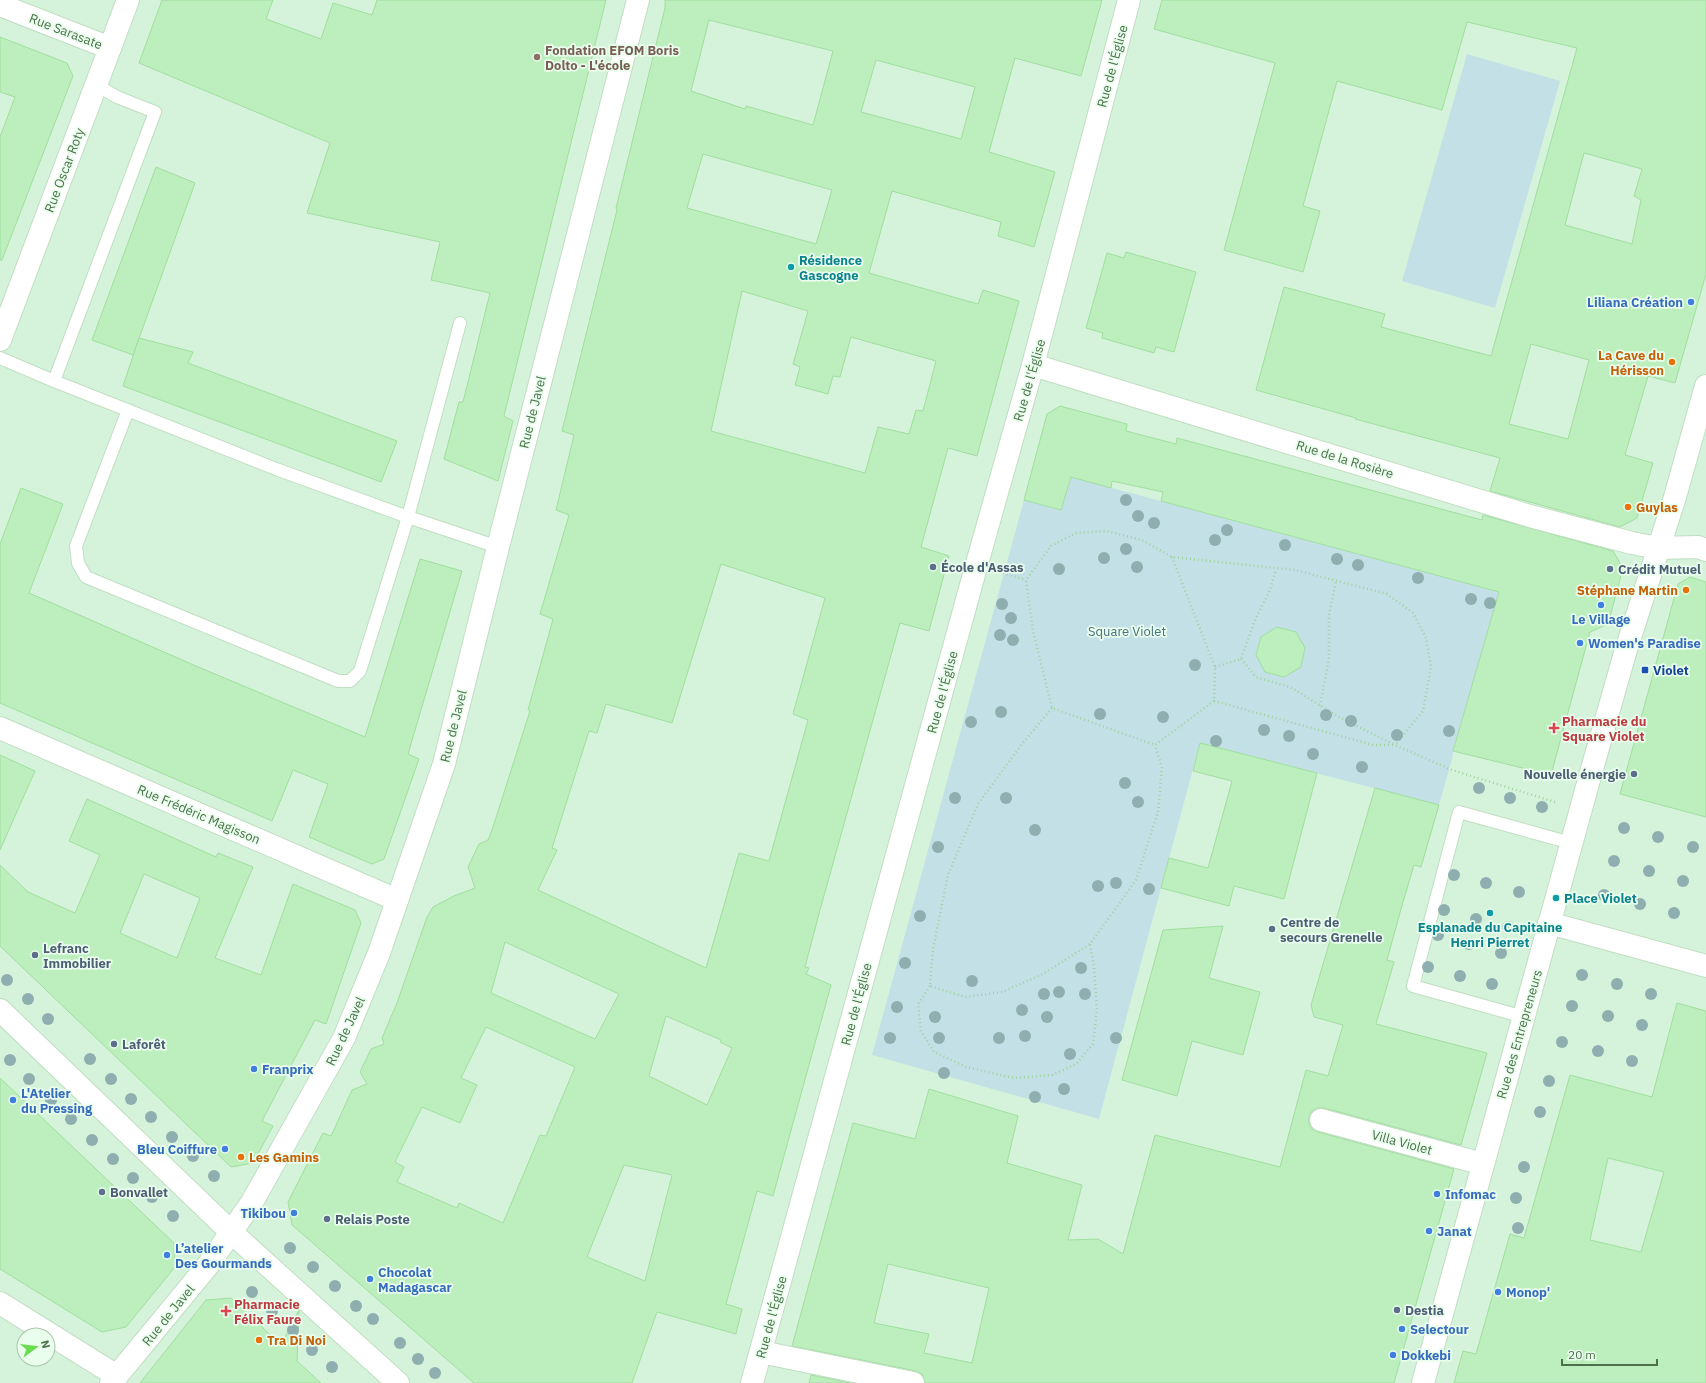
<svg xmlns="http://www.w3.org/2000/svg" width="1706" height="1383" viewBox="0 0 1706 1383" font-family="'IBM Plex Sans',sans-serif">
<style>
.residential{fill:#d5f3da;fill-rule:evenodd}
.green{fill:#c3e0e7}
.building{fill:#bdeebd;stroke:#a0df9f;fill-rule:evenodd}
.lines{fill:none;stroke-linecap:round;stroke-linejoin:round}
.service-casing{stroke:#c0dec2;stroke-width:14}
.minor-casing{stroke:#c0dec2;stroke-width:24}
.tertiary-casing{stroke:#c0dec2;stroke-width:24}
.path{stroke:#a1d2a0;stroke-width:2.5;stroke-dasharray:1 3;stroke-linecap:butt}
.service{stroke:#fff;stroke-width:12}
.minor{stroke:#fff;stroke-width:22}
.tertiary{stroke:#fff;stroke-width:22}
.tree{fill:#8faeaf}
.education-dot{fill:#8d6e63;stroke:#e9feed;stroke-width:1.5}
.culture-dot{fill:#0f9aa8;stroke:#e9feed;stroke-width:1.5}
.shop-dot{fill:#3f7fe0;stroke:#e9feed;stroke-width:1.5}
.food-dot{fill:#e8710a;stroke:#e9feed;stroke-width:1.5}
.service-dot{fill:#5c6f8a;stroke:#e9feed;stroke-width:1.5}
.transit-dot{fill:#1a4fb4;stroke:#e9feed;stroke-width:1.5}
.health-dot{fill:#e0444e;stroke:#e9feed;stroke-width:1.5}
.labels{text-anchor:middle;stroke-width:3.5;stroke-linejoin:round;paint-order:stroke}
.street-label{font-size:13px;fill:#4d714b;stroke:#e9feed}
.education-label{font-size:13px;font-weight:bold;fill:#785e54;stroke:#e9feed;text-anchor:start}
.culture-label{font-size:13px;font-weight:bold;fill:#0d838f;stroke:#e9feed;text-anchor:start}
.shop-label{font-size:13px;font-weight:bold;fill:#366cbe;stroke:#e9feed;text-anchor:start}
.food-label{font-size:13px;font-weight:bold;fill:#c56008;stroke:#e9feed;text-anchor:start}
.service-label{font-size:13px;font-weight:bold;fill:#4e5e75;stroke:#e9feed;text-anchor:start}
.park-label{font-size:13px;fill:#4a7081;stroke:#e9feed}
.transit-label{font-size:13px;font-weight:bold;fill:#164399;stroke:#e9feed;text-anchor:start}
.health-label{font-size:13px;font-weight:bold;fill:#be3a42;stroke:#e9feed;text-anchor:start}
</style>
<rect width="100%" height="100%" fill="#e3fae8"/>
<path class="residential" d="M0 0H1706V1383H0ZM24 1335H48V1359H24Z"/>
<g class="green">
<polygon points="1467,54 1560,81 1495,308 1402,281"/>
<polygon points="1071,477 1499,592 1453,751 1452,759 1439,805 1200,743 1099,1119 872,1055 1024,500 1061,510"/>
</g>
<g class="building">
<polygon points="162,0 273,0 266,19 321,39 333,3 372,15 377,0 606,0 504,416 513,421 498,481 444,459 459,402 463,402 490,293 431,280 440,242 307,213 330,143 139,63"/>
<path d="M665 0H1102L1081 76 1015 58 989 152 1055 172 1034 247 998 236 1001 222 892 191 869 273 978 304 983 290 1019 301 977 456 948 448 921 547 949 556 929 631 900 623 820 910 805 967 809 968 806 974 831 985 773 1196 757 1191 726 1304 742 1309 736 1334 657 1312 632 1383H474L292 1225 288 1202 323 1133 331 1136 352 1090 367 1084 360 1072 371 1049 384 1044 382 1038 397 1003 427 917 433 907 454 896 475 888 468 867 479 844 488 840 492 830 530 711 528 710 553 619 540 614 569 515 556 510 574 435 562 431 617 210 616 208 665 8ZM709 20 833 51 813 125 746 106 745 109 691 91ZM876 60 975 87 961 139 861 112ZM703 154 832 190 816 244 687 208ZM742 291 808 311 793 364 800 367 795 385 828 394 833 376 840 377 851 337 936 361 923 411 916 410 909 434 878 427 865 473 711 431ZM721 564 825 598 793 714 808 720 769 861 739 853 706 968 538 890 557 850 552 848 589 731 597 733 606 704 672 723ZM505 942 619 994 595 1039 491 993ZM666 1016 721 1040 720 1042 732 1048 707 1105 649 1076ZM486 1027 575 1067 546 1136 540 1135 503 1223 459 1203 457 1208 397 1182 404 1167 395 1162 422 1107 460 1123 477 1085 461 1078ZM624 1165 672 1175 645 1281 587 1257Z"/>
<path d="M1162 0H1706V274L1675 383 1648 376 1625 455 1653 463 1637 518 1620 527 1490 491 1500 458 1355 419 1356 418 1256 390 1284 287 1385 314 1381 327 1491 356 1577 48 1467 22 1442 110 1337 81 1303 206 1320 211 1303 272 1224 250 1275 63 1154 29ZM1584 153 1642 169 1634 196 1641 200 1632 244 1565 225ZM1531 344 1589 360 1568 439 1509 424Z"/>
<polygon points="0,37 67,63 73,76 2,260 0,260 0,137 15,97 0,92"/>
<polygon points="156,167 195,183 133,355 92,340"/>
<polygon points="1126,252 1196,272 1174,352 1156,347 1154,353 1102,338 1103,333 1086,328 1107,253 1124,258"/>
<polygon points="139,338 193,352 188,363 397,441 381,482 123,386"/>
<polygon points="1060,406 1127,424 1126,431 1176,444 1177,438 1482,520 1483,515 1613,551 1623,568 1608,624 1590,632 1551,775 1453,751 1499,592 1161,501 1163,492 1112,481 1111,488 1071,477 1061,510 1024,500 1047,414"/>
<polygon points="21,488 63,504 29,593 196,666 365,737 420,559 462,571 408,754 419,759 384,859 372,864 309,837 328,784 293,770 272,821 0,703 0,544"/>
<polygon points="1690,577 1706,582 1706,817 1620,794 1678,584"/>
<polygon points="1277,627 1296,632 1305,648 1301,667 1284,677 1265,672 1256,655 1261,637"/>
<polygon points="1200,743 1317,773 1284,899 1234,886 1229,906 1161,888 1169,858 1208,868 1232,781 1193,771"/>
<polygon points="0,755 35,771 0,850"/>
<path d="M1375 788 1439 805 1421 867 1414 865 1401 909 1387 960 1394 962 1376 1024 1487 1053 1461 1145 1324 1108H1317L1312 1111 1309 1116V1124L1312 1129 1318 1132 1454 1169 1394 1383H925L922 1374 916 1371 792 1346 853 1123 915 1139 929 1089 1018 1116 1007 1163 1082 1185 1068 1240 1098 1239 1123 1254 1155 1135 1280 1167 1306 1070 1328 1076 1343 1025 1314 1017 1311 1005ZM888 1264 989 1288 972 1363 924 1353 929 1334 874 1323Z"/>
<path d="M87 799 216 857 218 853 253 867 215 958 261 975 293 884 355 910 361 923 326 1024 315 1020 262 1121 273 1126 253 1163 231 1167 0 946V865L28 892 75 913 100 855 69 841ZM144 874 200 898 177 958 120 933Z"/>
<polygon points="1223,926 1209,978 1260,992 1243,1055 1192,1041 1177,1096 1122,1080 1163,930"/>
<path d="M1677 1003 1706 1011V1383H1454L1463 1351 1476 1354 1510 1234 1524 1238 1570 1075 1652 1097ZM1608 1158 1664 1172 1641 1252 1590 1240Z"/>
<polygon points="0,1078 174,1243 175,1267 126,1327 102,1332 0,1269"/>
<polygon points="231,1298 281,1345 299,1310 297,1361 321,1383 140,1383 206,1300"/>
<polygon points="811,1375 850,1383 809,1383"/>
</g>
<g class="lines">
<g class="service-casing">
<g id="service">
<polyline points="96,85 117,97 155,112 54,381 276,469 408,517 498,547"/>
<polyline points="0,358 54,381"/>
<polyline points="128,410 76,546 78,563 86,577 338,681 350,681 360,671 408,517 460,323"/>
<polyline points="1524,1017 1413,986 1459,812 1571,843"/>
</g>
</g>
<g class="minor-casing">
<g id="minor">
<polyline points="0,5 110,48"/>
<polyline points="0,340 128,0"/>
<polyline points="1033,365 1530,516 1632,543 1658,548 1698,547 1706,550"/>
<polyline points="0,728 397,900"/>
<polyline points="1549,923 1706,966"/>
<polyline points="1321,1120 1483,1164"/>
<polyline points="0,1303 117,1376"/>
<polyline points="761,1352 913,1383"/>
<polyline points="111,1383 209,1264 252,1202 344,1038 379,953 444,764 498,547 638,0"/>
<polyline points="752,1383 976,567 1033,365 1129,0"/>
</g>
</g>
<g class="tertiary-casing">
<g id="tertiary">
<polyline points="0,1010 231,1232 398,1383"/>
<polyline points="1423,1383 1590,776 1625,653 1675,497 1706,386"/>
</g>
</g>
<g class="path">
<polyline points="1172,557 1215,667 1214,701 1155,745 1052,708 1033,631 1026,580 1051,546 1076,533 1106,531 1142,540 1172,557 1295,570 1387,594 1413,613 1426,638 1431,667 1423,711 1395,745"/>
<polyline points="1003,573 1026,580"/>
<polyline points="1241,659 1256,677 1292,688 1337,716 1395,745 1452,770 1555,802"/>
<polyline points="1215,667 1241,659 1255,620 1270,590 1276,569"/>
<polyline points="1214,701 1373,745 1395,745"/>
<polyline points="1320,706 1329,658 1329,615 1336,581"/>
<polyline points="1052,708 1022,744 978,804 948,875 933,949 930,986 965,997 1002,992 1043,974 1090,944 1136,880 1158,812 1162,768 1155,745"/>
<polyline points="930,986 918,1004 921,1031 934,1052 966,1067 1014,1078 1052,1075 1076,1064 1093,1044 1097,1010 1094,967 1090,944"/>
</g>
<use href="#service" class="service"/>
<use href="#minor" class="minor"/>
<use href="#tertiary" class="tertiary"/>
</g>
<g class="tree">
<circle cx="1126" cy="500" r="6"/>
<circle cx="1138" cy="516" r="6"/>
<circle cx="1154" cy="523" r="6"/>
<circle cx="1227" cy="530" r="6"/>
<circle cx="1215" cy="540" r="6"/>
<circle cx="1285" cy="545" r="6"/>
<circle cx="1126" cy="549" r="6"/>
<circle cx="1104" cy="558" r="6"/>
<circle cx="1337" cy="559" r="6"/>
<circle cx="1358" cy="565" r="6"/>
<circle cx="1137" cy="567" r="6"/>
<circle cx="1059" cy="569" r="6"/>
<circle cx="1418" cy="578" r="6"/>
<circle cx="1471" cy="599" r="6"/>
<circle cx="1490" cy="603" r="6"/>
<circle cx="1002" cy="604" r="6"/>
<circle cx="1011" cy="618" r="6"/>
<circle cx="1000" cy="635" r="6"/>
<circle cx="1013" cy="640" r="6"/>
<circle cx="1195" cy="665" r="6"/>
<circle cx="1001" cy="712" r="6"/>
<circle cx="1100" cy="714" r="6"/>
<circle cx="1326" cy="715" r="6"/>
<circle cx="1163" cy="717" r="6"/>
<circle cx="1351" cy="721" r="6"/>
<circle cx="971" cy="722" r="6"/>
<circle cx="1264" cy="730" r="6"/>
<circle cx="1449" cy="731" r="6"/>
<circle cx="1397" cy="735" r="6"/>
<circle cx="1289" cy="736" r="6"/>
<circle cx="1216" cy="741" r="6"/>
<circle cx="1313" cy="754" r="6"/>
<circle cx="1362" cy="767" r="6"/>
<circle cx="1125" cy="783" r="6"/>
<circle cx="1479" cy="788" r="6"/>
<circle cx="955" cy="798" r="6"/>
<circle cx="1006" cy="798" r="6"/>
<circle cx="1510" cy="798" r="6"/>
<circle cx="1138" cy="802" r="6"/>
<circle cx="1542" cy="807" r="6"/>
<circle cx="1624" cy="828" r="6"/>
<circle cx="1035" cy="830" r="6"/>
<circle cx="1658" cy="837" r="6"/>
<circle cx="938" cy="847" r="6"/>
<circle cx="1693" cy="847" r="6"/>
<circle cx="1614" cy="861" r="6"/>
<circle cx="1649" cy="871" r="6"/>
<circle cx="1454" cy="875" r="6"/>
<circle cx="1683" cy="881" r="6"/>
<circle cx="1116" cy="883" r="6"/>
<circle cx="1486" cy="883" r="6"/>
<circle cx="1098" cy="886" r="6"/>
<circle cx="1149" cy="889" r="6"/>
<circle cx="1519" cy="892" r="6"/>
<circle cx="1604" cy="895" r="6"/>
<circle cx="1640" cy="904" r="6"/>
<circle cx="1444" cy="910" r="6"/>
<circle cx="1674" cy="913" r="6"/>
<circle cx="920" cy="916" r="6"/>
<circle cx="1476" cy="919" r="6"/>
<circle cx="1508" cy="927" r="6"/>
<circle cx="1438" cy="935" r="6"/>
<circle cx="1469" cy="944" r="6"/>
<circle cx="1501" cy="953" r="6"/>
<circle cx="905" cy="963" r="6"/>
<circle cx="1428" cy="967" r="6"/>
<circle cx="1081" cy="968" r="6"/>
<circle cx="1582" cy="975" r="6"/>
<circle cx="1460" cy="976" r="6"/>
<circle cx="7" cy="980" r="6"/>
<circle cx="972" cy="981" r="6"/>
<circle cx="1492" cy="984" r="6"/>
<circle cx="1617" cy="984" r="6"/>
<circle cx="1059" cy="992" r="6"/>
<circle cx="1044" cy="994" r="6"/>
<circle cx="1085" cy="994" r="6"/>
<circle cx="1651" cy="994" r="6"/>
<circle cx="28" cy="999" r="6"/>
<circle cx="1572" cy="1006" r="6"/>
<circle cx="897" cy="1007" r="6"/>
<circle cx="1022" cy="1010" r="6"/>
<circle cx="1608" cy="1016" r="6"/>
<circle cx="935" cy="1017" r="6"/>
<circle cx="1047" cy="1017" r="6"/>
<circle cx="48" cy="1019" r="6"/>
<circle cx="1642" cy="1025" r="6"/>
<circle cx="1025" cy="1036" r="6"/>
<circle cx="890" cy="1038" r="6"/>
<circle cx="939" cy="1038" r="6"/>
<circle cx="999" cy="1038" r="6"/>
<circle cx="1116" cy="1038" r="6"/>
<circle cx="1562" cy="1042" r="6"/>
<circle cx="1598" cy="1051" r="6"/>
<circle cx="1070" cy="1054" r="6"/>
<circle cx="90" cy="1059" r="6"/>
<circle cx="10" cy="1060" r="6"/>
<circle cx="1632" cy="1061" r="6"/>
<circle cx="944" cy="1073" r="6"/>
<circle cx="29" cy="1079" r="6"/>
<circle cx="111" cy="1079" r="6"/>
<circle cx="1549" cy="1081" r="6"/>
<circle cx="1064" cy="1089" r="6"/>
<circle cx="1035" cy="1097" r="6"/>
<circle cx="131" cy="1099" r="6"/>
<circle cx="51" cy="1100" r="6"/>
<circle cx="1540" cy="1112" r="6"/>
<circle cx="151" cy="1117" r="6"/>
<circle cx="71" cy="1119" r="6"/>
<circle cx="172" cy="1137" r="6"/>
<circle cx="92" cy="1140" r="6"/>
<circle cx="193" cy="1156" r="6"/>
<circle cx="113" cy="1159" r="6"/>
<circle cx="1524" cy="1167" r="6"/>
<circle cx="214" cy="1176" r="6"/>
<circle cx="133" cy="1178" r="6"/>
<circle cx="152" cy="1197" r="6"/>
<circle cx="1516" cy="1198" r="6"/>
<circle cx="173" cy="1216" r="6"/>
<circle cx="1518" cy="1228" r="6"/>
<circle cx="290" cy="1248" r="6"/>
<circle cx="313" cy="1267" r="6"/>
<circle cx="335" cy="1286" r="6"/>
<circle cx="252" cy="1292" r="6"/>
<circle cx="356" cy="1306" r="6"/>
<circle cx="272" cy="1311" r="6"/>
<circle cx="373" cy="1319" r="6"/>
<circle cx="293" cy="1330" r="6"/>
<circle cx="400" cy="1343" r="6"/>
<circle cx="312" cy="1350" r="6"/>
<circle cx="418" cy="1359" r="6"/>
<circle cx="332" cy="1367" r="6"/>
<circle cx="435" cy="1373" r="6"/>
</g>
<circle class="education-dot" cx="537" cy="57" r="4"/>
<g class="culture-dot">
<circle cx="791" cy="267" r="4"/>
<circle cx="1556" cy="898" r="4"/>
<circle cx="1490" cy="913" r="4"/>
</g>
<g class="shop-dot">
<circle cx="1691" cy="302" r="4"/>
<circle cx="1601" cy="605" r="4"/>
<circle cx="1580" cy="643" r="4"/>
<circle cx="254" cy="1069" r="4"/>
<circle cx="13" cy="1100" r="4"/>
<circle cx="225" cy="1149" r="4"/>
<circle cx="1437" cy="1194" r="4"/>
<circle cx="294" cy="1213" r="4"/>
<circle cx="1429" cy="1231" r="4"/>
<circle cx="167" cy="1255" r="4"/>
<circle cx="370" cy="1279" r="4"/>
<circle cx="1498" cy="1292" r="4"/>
<circle cx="1402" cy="1329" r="4"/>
<circle cx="1393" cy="1355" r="4"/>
</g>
<g class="food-dot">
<circle cx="1672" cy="362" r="4"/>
<circle cx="1628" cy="507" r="4"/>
<circle cx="1686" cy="590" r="4"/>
<circle cx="241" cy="1157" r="4"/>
<circle cx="259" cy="1340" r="4"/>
</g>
<g class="service-dot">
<circle cx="933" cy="567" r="4"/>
<circle cx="1610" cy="569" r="4"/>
<circle cx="1634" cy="774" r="4"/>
<circle cx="1272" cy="929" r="4"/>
<circle cx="35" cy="955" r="4"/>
<circle cx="114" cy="1044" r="4"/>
<circle cx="102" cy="1192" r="4"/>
<circle cx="327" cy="1219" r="4"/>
<circle cx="1397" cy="1310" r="4"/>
</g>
<rect class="transit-dot" x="1641" y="666" width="8" height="8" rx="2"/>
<g class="health-dot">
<path d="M1552 722h4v4h4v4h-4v4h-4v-4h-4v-4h4z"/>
<path d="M224 1305h4v4h4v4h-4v4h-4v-4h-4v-4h4z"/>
</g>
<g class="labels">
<g class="street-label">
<text transform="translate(66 31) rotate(21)" y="5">Rue Sarasate</text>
<text transform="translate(1112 66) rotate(-75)" y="5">Rue de l'Église</text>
<text transform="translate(64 170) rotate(-69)" y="5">Rue Oscar Roty</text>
<text transform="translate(1029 380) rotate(-74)" y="5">Rue de l'Église</text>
<text transform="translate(532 412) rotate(-76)" y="5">Rue de Javel</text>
<text transform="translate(1345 459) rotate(17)" y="5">Rue de la Rosière</text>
<text transform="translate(942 692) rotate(-75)" y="5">Rue de l'Église</text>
<text transform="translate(453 726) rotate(-76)" y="5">Rue de Javel</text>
<text transform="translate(199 814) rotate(23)" y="5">Rue Frédéric Magisson</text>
<text transform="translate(856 1004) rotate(-75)" y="5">Rue de l'Église</text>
<text transform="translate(345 1031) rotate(-65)" y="5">Rue de Javel</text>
<text transform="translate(1519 1034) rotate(-74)" y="5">Rue des Entrepreneurs</text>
<text transform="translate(1402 1142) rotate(15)" y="5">Villa Violet</text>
<text transform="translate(168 1315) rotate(-51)" y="5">Rue de Javel</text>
<text transform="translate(771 1317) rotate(-75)" y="5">Rue de l'Église</text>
</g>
<g class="education-label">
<text x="545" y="55">Fondation EFOM Boris<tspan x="545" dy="15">Dolto - L'école</tspan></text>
</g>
<g class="culture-label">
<text x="799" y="265">Résidence<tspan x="799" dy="15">Gascogne</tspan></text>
<text x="1564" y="903">Place Violet</text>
<text x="1490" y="932" text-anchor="middle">Esplanade du Capitaine<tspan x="1490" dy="15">Henri Pierret</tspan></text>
</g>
<g class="shop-label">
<text x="1683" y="307" text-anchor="end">Liliana Création</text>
<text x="1601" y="624" text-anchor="middle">Le Village</text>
<text x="1588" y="648">Women's Paradise</text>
<text x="262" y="1074">Franprix</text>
<text x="21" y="1098">L'Atelier<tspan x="21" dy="15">du Pressing</tspan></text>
<text x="217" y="1154" text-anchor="end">Bleu Coiffure</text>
<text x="1445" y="1199">Infomac</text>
<text x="286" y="1218" text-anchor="end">Tikibou</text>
<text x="1437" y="1236">Janat</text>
<text x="175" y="1253">L’atelier<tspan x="175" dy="15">Des Gourmands</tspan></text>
<text x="378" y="1277">Chocolat<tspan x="378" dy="15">Madagascar</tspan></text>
<text x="1506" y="1297">Monop'</text>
<text x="1410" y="1334">Selectour</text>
<text x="1401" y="1360">Dokkebi</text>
</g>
<g class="food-label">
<text x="1664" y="360" text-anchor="end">La Cave du<tspan x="1664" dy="15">Hérisson</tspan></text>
<text x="1636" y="512">Guylas</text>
<text x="1678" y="595" text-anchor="end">Stéphane Martin</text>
<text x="249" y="1162">Les Gamins</text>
<text x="267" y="1345">Tra Di Noi</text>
</g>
<g class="service-label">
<text x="941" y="572">École d'Assas</text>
<text x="1618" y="574">Crédit Mutuel</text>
<text x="1626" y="779" text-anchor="end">Nouvelle énergie</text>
<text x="1280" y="927">Centre de<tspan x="1280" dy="15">secours Grenelle</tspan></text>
<text x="43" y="953">Lefranc<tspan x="43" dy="15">Immobilier</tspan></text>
<text x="122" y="1049">Laforêt</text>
<text x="110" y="1197">Bonvallet</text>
<text x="335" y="1224">Relais Poste</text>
<text x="1405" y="1315">Destia</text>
</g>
<g class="park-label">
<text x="1127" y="636">Square Violet</text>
</g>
<g class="transit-label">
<text x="1653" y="675">Violet</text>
</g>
<g class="health-label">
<text x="1562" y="726">Pharmacie du<tspan x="1562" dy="15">Square Violet</tspan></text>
<text x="234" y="1309">Pharmacie<tspan x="234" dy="15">Félix Faure</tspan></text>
</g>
</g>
<g transform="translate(36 1347) rotate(75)"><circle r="19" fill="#e9feed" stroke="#abc6ac"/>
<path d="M0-3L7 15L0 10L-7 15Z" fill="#69dc51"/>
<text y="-6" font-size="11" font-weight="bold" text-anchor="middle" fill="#4d714b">N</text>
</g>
<path d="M1562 1359v6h95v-6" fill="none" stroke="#4d714b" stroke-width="2"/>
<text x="1568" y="1359" font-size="12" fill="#4d714b" stroke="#e9feed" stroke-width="3" paint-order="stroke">20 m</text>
</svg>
